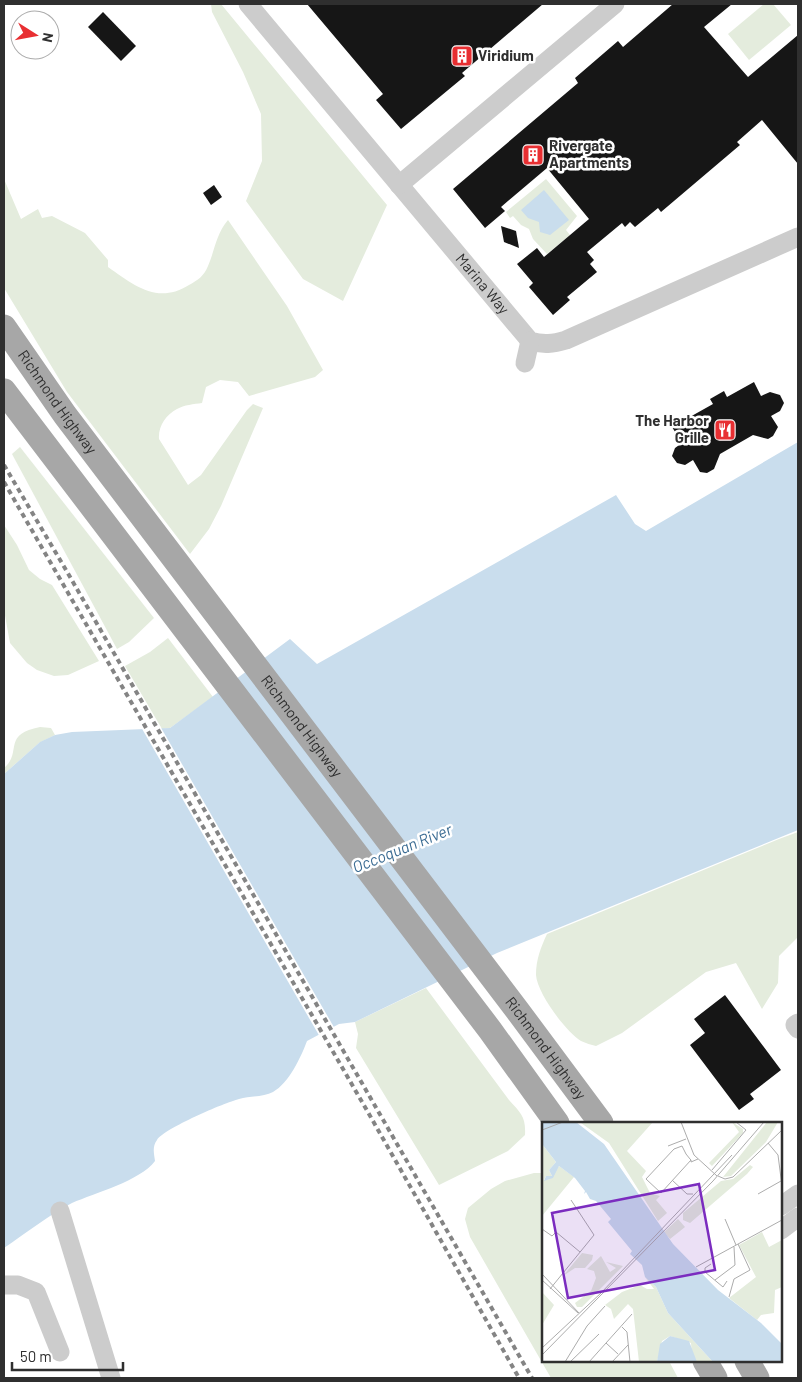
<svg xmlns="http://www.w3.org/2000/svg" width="802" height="1382" viewBox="0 0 802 1382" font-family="Barlow,sans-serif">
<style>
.green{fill:#e4ecdd}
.water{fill:#c9dded}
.pier{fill:#fff}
.building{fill:#161616}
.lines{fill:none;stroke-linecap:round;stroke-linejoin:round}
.minor{stroke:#ccc;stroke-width:19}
.major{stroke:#a7a7a7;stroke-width:25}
.rail{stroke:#848484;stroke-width:4;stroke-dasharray:5 4;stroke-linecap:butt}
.labels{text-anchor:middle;stroke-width:5;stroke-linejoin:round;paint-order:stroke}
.poi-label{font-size:15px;font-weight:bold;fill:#2f2f2f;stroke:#fff;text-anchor:start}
.street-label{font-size:15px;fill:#2f2f2f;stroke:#fff}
.water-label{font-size:16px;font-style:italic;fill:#3b6c93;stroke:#fff}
.inset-road{fill:none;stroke:#acacac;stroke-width:1}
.view{fill:#7b2cbf;fill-opacity:0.15;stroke:#7b2cbf;stroke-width:2.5}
.inset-edge{fill:none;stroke:#2f2f2f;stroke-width:2.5}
</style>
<rect width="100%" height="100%" fill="#fff"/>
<g class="green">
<polygon points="211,4 221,4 387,205 343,301 303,279 246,201 262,161 261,114 243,72 212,12"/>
<polygon points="764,4 773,4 791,25 749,60 728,34"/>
<path d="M4 179 21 219 38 209 42 218 52 216 85 233 108 260V267C134 285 157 305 189 285 198 280 204 276 208 266 215 250 216 234 228 220L287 306 323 370 315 377 249 396 238 382 220 380 206 387 202 403C194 404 184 405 177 409 166 415 158 426 159 439L188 485 201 475 247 410 253 404 263 408 221 506 209 529 190 554 67 392 4 288Z"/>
<polygon points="546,179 577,216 566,230 570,235 547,254 533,239 529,229 521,225 513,216 510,218 506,212"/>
<polygon points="20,447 154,618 129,642 117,649 12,454"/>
<polygon points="4,525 17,545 29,570 40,579 52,585 99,661 68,675 54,676 37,670 27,663 10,643 4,610"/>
<polygon points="168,638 213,697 170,728 162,729 125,666 150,652"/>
<path d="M40 727 51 728 55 735 39 743 4 774V768C23 752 1 735 40 727Z"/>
<path d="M798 832V937L779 956 778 983 762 1009 736 963 706 972 622 1033 596 1046C591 1045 586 1043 581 1041 566 1032 537 993 536 975 536 959 541 947 547 934L779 839Z"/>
<path d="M426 988 509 1100C521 1113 526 1117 525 1135L508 1151 439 1185 356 1048 358 1034 355 1022Z"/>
<polygon points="534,1173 543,1173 543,1361 669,1361 678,1378 551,1378 470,1237 465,1219 468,1208 491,1189 505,1181"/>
</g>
<g class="water">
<polygon points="544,190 569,220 550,235 540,232 539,222 528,218 521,210"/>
<path d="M798 442V830L497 953 355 1022 339 1024 307 1041C301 1057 289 1083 273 1092 264 1097 250 1096 239 1099 224 1103 165 1128 157 1140 152 1147 154 1153 155 1161 140 1181 95 1193 72 1203 50 1214 25 1234 4 1248V774L40 742 55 735 72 732 170 728 290 639 317 664 616 495 635 524 646 531Z"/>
</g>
<polygon class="pier" points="160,726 335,1029 320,1037 141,727"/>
<g class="building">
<polygon points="307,4 543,4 462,73 465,76 401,129 376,100 383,94"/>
<polygon points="673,4 732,4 704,27 748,77 798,35 798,164 762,120 737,142 740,145 661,212 658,208 635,227 630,222 625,227 622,223 587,252 594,260 590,264 597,272 567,297 570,300 553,315 529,287 533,283 517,264 537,248 544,257 589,219 547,168 501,207 505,211 485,228 453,189 578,83 575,78 618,41 623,47"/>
<polygon points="103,12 136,46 121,61 88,27"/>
<polygon points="214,185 222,197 211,205 203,193"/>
<polygon points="501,226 516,231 519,248 504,242"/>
<polygon points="754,382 761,396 770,392 780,395 784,403 780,411 771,416 778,427 773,436 768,439 753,435 720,454 714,469 707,473 700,472 693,460 685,465 677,463 672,456 675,448 682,443 672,427 713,404 710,399 724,391 727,397"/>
<polygon points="725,995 781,1070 750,1094 754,1099 739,1110 690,1045 705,1033 694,1019"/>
</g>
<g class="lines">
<g class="minor">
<path id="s1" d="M248 4 530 341C543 345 553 344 566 340L798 237"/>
<polyline points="399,185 615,4"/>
<polyline points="525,363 530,341"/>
<polyline points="798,1023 795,1025 798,1029"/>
<polyline points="781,1206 798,1194"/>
<polyline points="60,1211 111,1378"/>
<polyline points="781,1230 798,1217"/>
<polyline points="4,1285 18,1285 36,1292 60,1352"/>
</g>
<g class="major">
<path id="s2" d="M4 327 65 415 517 1010 601 1123"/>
<polyline points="4,391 490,1030 557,1123"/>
<polyline points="705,1361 715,1378"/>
<polyline points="747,1361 757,1378"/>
</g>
<g class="rail">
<polyline points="4,465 66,570 532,1378"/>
<polyline points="4,482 369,1114 519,1378"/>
</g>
</g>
<defs>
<g id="building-square" transform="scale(1.125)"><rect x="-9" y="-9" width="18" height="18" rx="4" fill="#e82f32" stroke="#fff"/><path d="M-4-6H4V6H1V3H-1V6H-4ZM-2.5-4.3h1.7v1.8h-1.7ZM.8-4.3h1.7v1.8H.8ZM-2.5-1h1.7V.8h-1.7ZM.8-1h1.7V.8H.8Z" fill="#fff"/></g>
<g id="restaurant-square" transform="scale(1.125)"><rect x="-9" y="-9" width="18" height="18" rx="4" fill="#e82f32" stroke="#fff"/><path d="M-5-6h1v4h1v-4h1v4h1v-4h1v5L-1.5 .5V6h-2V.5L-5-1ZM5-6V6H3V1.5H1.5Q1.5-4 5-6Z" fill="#fff"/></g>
</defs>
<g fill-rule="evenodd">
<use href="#building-square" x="462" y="56"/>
<use href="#building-square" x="533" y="155"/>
<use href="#restaurant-square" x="725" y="430"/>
</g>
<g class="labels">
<g class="poi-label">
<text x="478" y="61">Viridium</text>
<text x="549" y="151">Rivergate<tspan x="549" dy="17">Apartments</tspan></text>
<text x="709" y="426" text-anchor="end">The Harbor<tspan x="709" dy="17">Grille</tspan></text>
</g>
<g class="street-label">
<text dy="5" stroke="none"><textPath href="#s1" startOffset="365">Marina Way</textPath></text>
<text dy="5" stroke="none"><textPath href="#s2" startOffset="92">Richmond Highway</textPath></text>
<text dy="5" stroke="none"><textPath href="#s2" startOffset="498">Richmond Highway</textPath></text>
<text dy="5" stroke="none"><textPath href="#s2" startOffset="902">Richmond Highway</textPath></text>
</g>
<g class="water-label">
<text transform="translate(402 848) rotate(-22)" y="6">Occoquan River</text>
</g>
</g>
<g transform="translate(542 1122)">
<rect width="240" height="240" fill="#fff"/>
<path d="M111 0 85 29 104 49 100 55 108 71 118 74 114 78 125 91 116 99 67 21 39 1ZM190 0 201 7V11L170 44 167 41 197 10ZM225 0H236L224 20 189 54 181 55ZM0 22 14 40 7 48 10 54H4L2 58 8 57 17 44 32 55 0 94ZM208 43 211 45 205 52 148 101 141 98V91L179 59 191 57ZM136 97 143 105 128 117 122 110ZM220 110 227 125 240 118V165L233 168 232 191 219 193 215 198 187 176 214 155 197 123ZM40 131 51 133 50 138 43 146H33L21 154ZM59 134 68 150 74 146 64 140 81 144 40 185H35L33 181 49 169 54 156 52 149 45 147ZM103 155 114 165 126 191 171 240H155L150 234 149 221 128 214 120 219 115 240H97L91 187 86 182 72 197 69 187 63 183 80 170 98 163 105 167H112ZM0 170 12 183 0 203Z" fill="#e4ecdd"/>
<path d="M0 0H34L62 22 131 122 176 168 219 201 240 222V240H171L126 191 114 165 103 155 100 143 88 132 90 129 66 100 69 97 54 79 48 77 44 70 42 72 43 69 33 56 17 44 11 56 2 59 4 54H10L7 48 14 40 0 22ZM128 214 147 219 155 240H115L118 222Z" fill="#c9dded"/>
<path class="inset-road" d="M139 0 152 33 175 54M0 8 21 0M226 21 236 33 240 64M126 24 144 17M149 38 119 71 104 57 132 27 140 24 144 32 148 37 149 38V40L156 37M170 48 204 8 194 0M176 54 183 57 191 55 240 8M130 58 145 72H151M216 72 239 59M183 97 194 123M0 107 10 114 14 110 38 130M169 142 163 146V150L181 165 185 159M154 145 240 98M0 152 37 191M0 158 36 191M173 158 193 143 192 125M8 167 52 113 29 78M187 175 192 157 208 148 196 122M80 205 85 210 88 240M64 221 76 232M0 226 59 171 190 33M0 233 171 59 222 0M23 240 45 204 63 184M28 240 57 212M47 240 90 192M70 240 86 223"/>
<path class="view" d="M157 62 173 148 26 176 10 91Z"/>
<rect width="240" height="240" class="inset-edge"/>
</g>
<rect width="802" height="1382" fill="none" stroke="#2f2f2f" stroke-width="10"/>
<g transform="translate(35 35) rotate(101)"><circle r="24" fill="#ffffff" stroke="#acacac"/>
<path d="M0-4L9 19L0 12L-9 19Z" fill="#e82f32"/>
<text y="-8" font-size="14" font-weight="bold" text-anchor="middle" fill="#2f2f2f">N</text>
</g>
<path d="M12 1362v8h111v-8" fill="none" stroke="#2f2f2f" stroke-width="2.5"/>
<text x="20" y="1362" font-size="15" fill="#2f2f2f" stroke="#ffffff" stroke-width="4" paint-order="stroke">50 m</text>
</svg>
